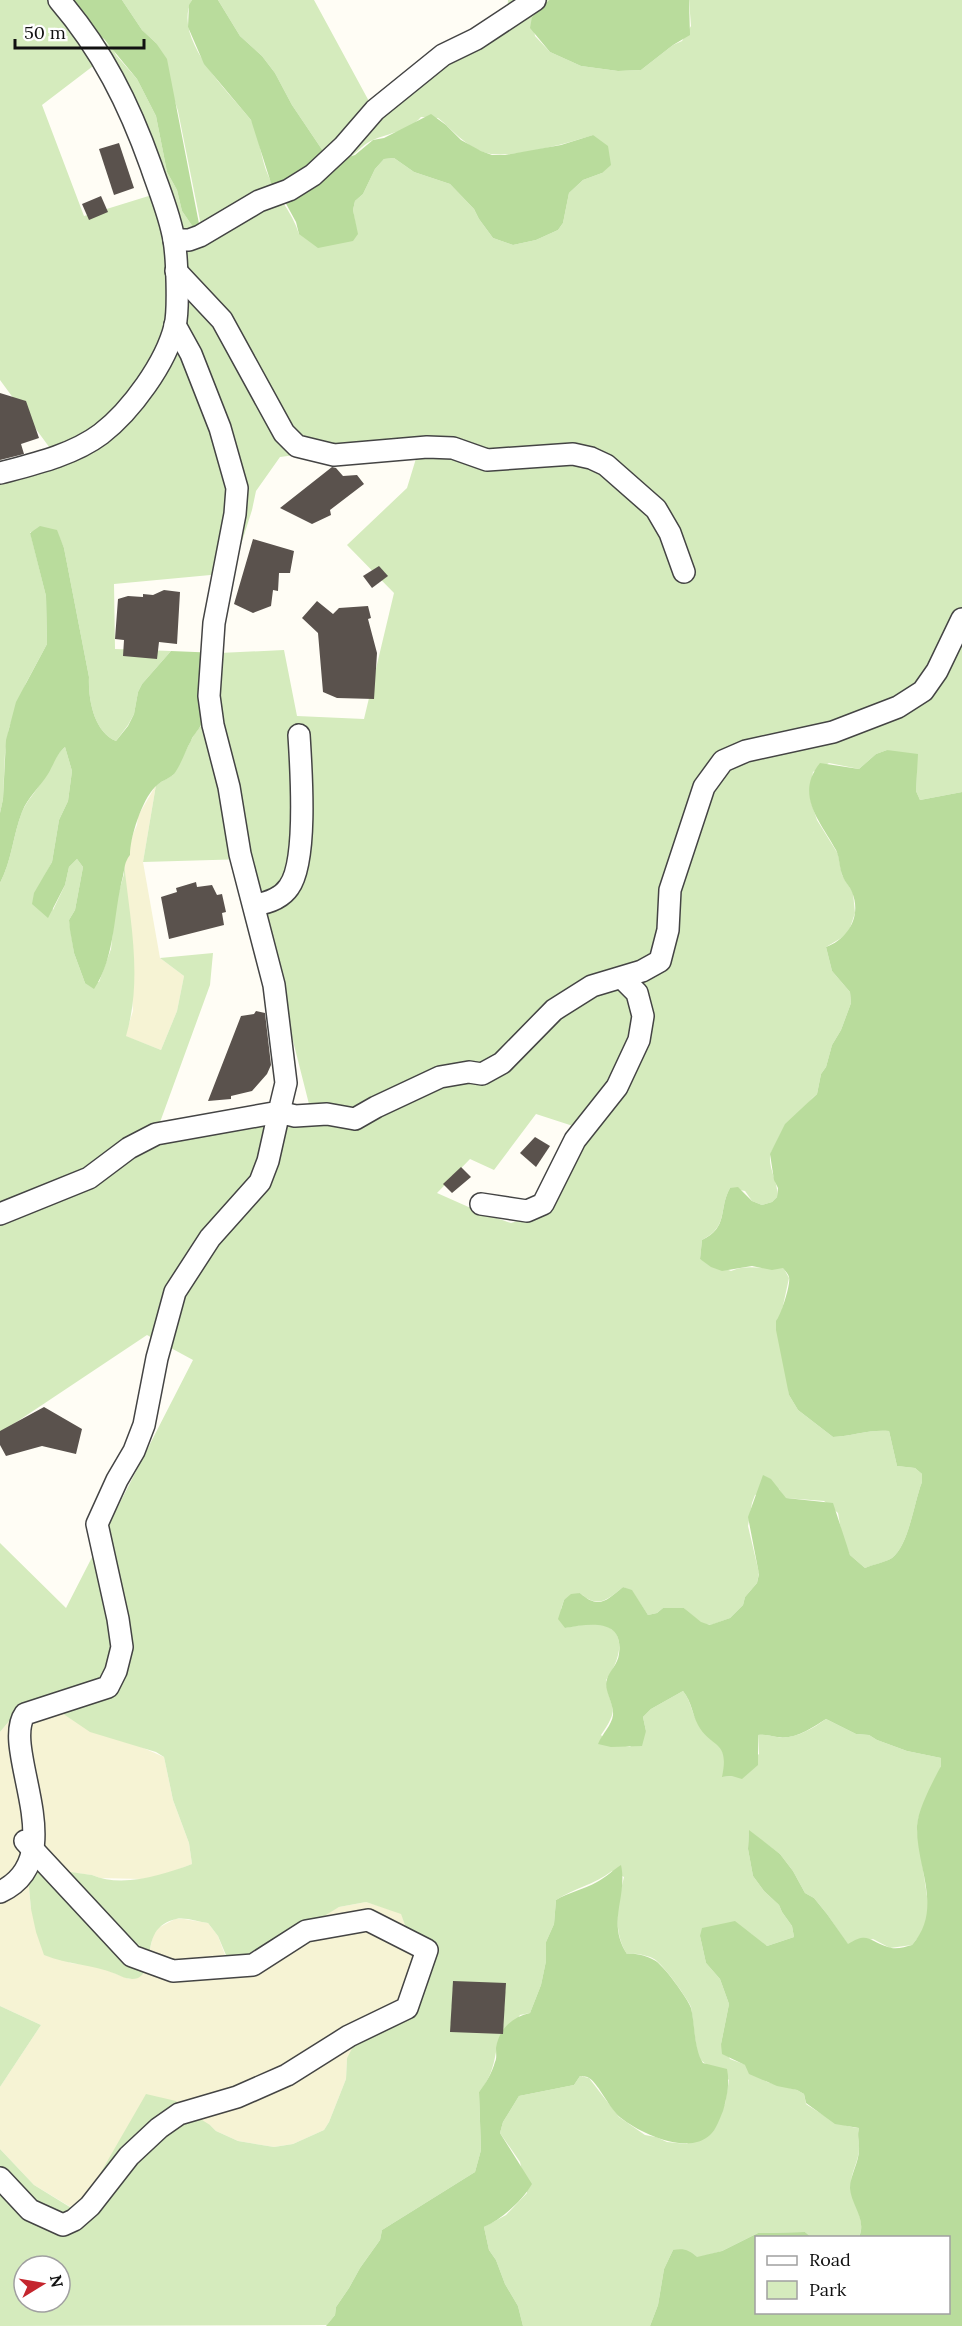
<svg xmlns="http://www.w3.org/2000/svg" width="962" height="2326" viewBox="0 0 962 2326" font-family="Lora,serif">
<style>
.farmland{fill:#f6f3d4}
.green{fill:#d5ebbd;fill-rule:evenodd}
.forest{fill:#b9dc9c}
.building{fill:#5a524d}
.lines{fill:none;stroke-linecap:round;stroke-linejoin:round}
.minor-casing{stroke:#444;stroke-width:24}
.minor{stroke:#fff;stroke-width:21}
</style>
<rect width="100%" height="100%" fill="#fffdf5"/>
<g class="farmland">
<polygon points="156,785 143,862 160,958 184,976 177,1011 161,1050 125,1036 133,1011 124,863 130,855 130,846 133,834 137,825 138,816"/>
<polygon points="59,1711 164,1757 173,1800 189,1843 192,1864 161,1876 142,1879 100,1878 92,1875 27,1867 31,1909 70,1963 97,1966 129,1979 139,1977 145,1971 153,1936 158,1928 175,1919 184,1919 208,1923 218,1936 227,1960 339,1907 366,1902 401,1913 423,1975 347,2058 346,2079 329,2122 324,2130 293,2144 274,2147 238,2141 216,2131 210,2125 79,2212 34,2185 0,2149 0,2087 41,2025 0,2006 0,1732 15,1714"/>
</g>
<g class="green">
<path d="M0 0H51L112 47 116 55 137 79 156 116 167 172 177 190 182 211 193 227 201 226 178 111 156 43 142 30 122 0H192C171 38 229 92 251 120 260 136 260 157 268 175 276 196 292 211 299 234H357L353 210 355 201 363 194 375 169 384 159 394 158 414 172 450 184 474 209 479 219 493 238 513 245 536 240 558 230 563 223 569 193 583 180 602 173 593 135C568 143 507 161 483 152 464 145 453 130 438 118L421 117C409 131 389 133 373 140 357 147 358 157 336 162L327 157 292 105 275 73 262 56 240 36 218 0H314L377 116 507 11 508 0H549L532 17 535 36 550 52 581 66 618 71 641 70 673 45 682 41 691 26 689 0H962V792L920 800 916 791 917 766 887 750 876 754 859 769 829 763 813 772 810 790 811 802 817 820 838 854 842 875 853 893 855 913 848 934 826 947 832 971 850 992 851 1003 841 1030 832 1045 826 1067 821 1074 817 1094C810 1099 807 1106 801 1111 789 1121 782 1129 776 1144 774 1148 771 1151 770 1156 769 1171 779 1183 777 1197L772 1202 762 1205 752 1201 745 1191 730 1188C718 1210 729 1226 702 1240L700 1259 731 1271C749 1263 764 1271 783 1267L789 1278 781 1315 789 1395 798 1410 833 1437C852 1436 871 1429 889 1431L897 1466 915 1468 922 1474V1482C914 1502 909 1545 892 1558 884 1563 874 1564 865 1568L850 1555 842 1536 838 1513 824 1501 785 1498 779 1489 755 1495 752 1503 748 1526 759 1573 757 1583 745 1597 743 1605 730 1618 711 1625 701 1623 684 1608H663L657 1613 648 1615 632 1591 623 1587C607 1600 598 1609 580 1593L564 1600 561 1609 565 1628C576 1626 587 1623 598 1624 631 1629 619 1662 606 1680 609 1710 622 1705 601 1735L611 1746 621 1745 630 1747 646 1731 643 1717 651 1709 683 1691C691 1701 691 1711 697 1721 704 1734 722 1742 725 1758 726 1764 723 1771 723 1777L732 1776 759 1754 758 1735C765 1734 770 1736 777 1737 794 1740 812 1729 826 1719L856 1734 869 1735 877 1740 907 1751 941 1758V1766L918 1819 917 1829 929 1910 924 1930 912 1945 890 1948 873 1939 848 1945 827 1914 814 1898 805 1893 793 1871 780 1854 749 1831 748 1849 753 1876 764 1891 779 1905 782 1912 792 1926 794 1937 767 1946 758 1941 751 1934 700 1936 706 1963 720 1979 729 2004 721 2044 730 2059 746 2065 767 2082 797 2090 804 2094 806 2104C821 2114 841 2127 859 2128 857 2136 859 2139 859 2146 860 2159 851 2172 851 2183 851 2202 867 2219 859 2237H811L805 2232 758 2233 722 2251 697 2258 673 2250 664 2269 658 2305 650 2326H523L518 2306 505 2284 496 2260 489 2250 484 2227 506 2215 527 2193 520 2162 500 2133 503 2122 519 2096 574 2085 580 2076 589 2078 619 2117 645 2135 656 2137 667 2142 687 2144 725 2104 729 2080C723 2074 702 2063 699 2058 696 2052 693 2018 691 2007 688 1999 662 1963 654 1959 647 1955 636 1953 627 1954 612 1931 618 1902 624 1877L612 1871C594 1885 574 1888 556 1900L554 1924 546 1942V1961L541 1985 530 2013 520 2015C514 2024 498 2043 496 2052 493 2068 490 2079 479 2092L481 2150 475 2172 382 2230 380 2240 360 2268 349 2288 336 2307 335 2315 327 2325 0 2326V2149L34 2185 78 2212 146 2094 176 2101 183 2108 210 2125 216 2131 238 2141 274 2147 293 2144 324 2130 329 2122 346 2079 347 2058 355 2043 392 2011 423 1975 401 1914 366 1902 339 1907 257 1957 228 1960 218 1936 208 1923C199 1922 186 1917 176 1919 138 1928 158 1968 138 1978 130 1981 123 1977 116 1974 92 1964 68 1965 44 1955L36 1932 31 1909 27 1866 92 1875C122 1888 163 1875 192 1864L189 1843 173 1800 164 1757 156 1752 90 1732 59 1711 15 1714 0 1732V1543L66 1608 193 1360 147 1335 0 1433V883C12 860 13 835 22 812 27 800 36 792 42 781 49 769 55 756 65 747L72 771 68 801 59 820 52 862 46 873 53 910 65 885 69 867 77 859 83 867 75 910 69 920 74 953 85 983 99 982 111 949 116 902 124 874V863C130 921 143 978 126 1036L161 1050 177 1011 184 976 160 958 213 953 210 985 159 1125 311 1112 247 859 143 862 156 785 173 775 195 733 201 726 219 653 284 650 297 716 364 719 394 593 347 545 407 488 418 452 326 451 280 457 256 491 252 510 232 573 114 584 115 649 171 651 142 684 138 692 134 714 128 725 116 741C94 732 88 699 89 677L64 548 56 530 30 532 46 596 47 644 26 683 9 728 5 753 3 799 0 813V476L55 455 0 380ZM101 60 142 115 168 190 84 216 42 105ZM536 1114 573 1126 527 1218 511 1223 482 1213 437 1193 470 1159 494 1170ZM24 2266H60V2302H24Z"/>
<polygon points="0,2006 41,2025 0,2087"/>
</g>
<g class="forest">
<polygon points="51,0 122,0 142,30 156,43 167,59 201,234 193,227 182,211 177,190 167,172 156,116 137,79 104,39"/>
<polygon points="192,0 218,0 240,36 262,56 275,73 292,105 327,157 336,161 355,155 373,140 384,138 431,114 446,125 461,140 481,151 492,155 505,155 561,145 593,135 608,146 611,165 602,173 583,180 569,193 563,223 558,230 536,240 513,245 493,238 479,219 474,209 450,184 414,172 394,158 384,159 375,169 363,194 355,201 353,210 358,234 353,241 318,248 299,234 296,222 284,200 271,183 251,120 204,64 188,27 189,5"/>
<polygon points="549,0 689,0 690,35 673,45 641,70 618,71 581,66 550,52 530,28 532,17"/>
<path d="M40 526 57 530 64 548 89 677C88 699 94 732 116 741L128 726 134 714 138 692 142 684 171 651 219 653C214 674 212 708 201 725 198 731 193 735 191 741 185 751 181 765 174 774 169 779 160 781 155 787 142 800 130 837 130 855 124 863 125 867 123 876 113 913 116 956 94 989L85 983 74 953 70 930 69 920 75 910 83 867 77 859 69 867 65 885 48 918 32 904 34 893 52 862 59 820 68 801 72 771 65 747C56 755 54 764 48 774 40 787 28 797 22 812 13 835 12 860 0 883V813L3 799 6 740 16 702 47 644 46 596 30 533Z"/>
<path d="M887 750 918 754 916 791 920 800 962 792V2326H650L658 2305 664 2269 673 2250C684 2248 689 2250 697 2257L722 2251 758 2233 805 2232 811 2237 756 2238V2312H948V2238L859 2237C867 2219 851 2205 850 2188 850 2175 860 2161 859 2147 859 2139 857 2136 859 2128L835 2124 806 2103 804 2094 797 2090 777 2086 749 2074 745 2065 722 2054 721 2044 729 2004 720 1979 706 1963 700 1936 702 1928 735 1921 767 1946 794 1937 792 1926 782 1912 779 1905 764 1891 753 1876 748 1849 749 1830 780 1854 793 1871 805 1893 814 1898 827 1914 848 1944C868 1931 869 1941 888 1947 895 1950 905 1947 912 1945 944 1908 916 1868 917 1826 918 1809 933 1781 941 1766V1758L907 1751 877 1740 869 1735 856 1734 826 1719C812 1728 795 1740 777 1737 770 1736 765 1734 758 1735V1765L742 1779 732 1776 722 1777C730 1739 711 1749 698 1725 692 1714 692 1702 683 1691L651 1709 643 1717 646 1731 642 1746 611 1747 598 1744C602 1734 612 1725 613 1715 614 1703 603 1689 607 1679 610 1670 618 1664 619 1654 624 1617 588 1624 565 1628L558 1619 564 1600 571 1594 580 1593C599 1610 607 1600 623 1587L632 1590 648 1615 657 1613 663 1608H684L701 1622 710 1625 730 1618 743 1605 745 1597 757 1583 759 1574 748 1517 763 1475 771 1479 786 1498 833 1503 850 1555 865 1568C873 1564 884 1563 892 1558 909 1545 914 1502 922 1482V1474L915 1468 897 1466 889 1431C871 1429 852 1436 833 1437L798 1410 789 1395 776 1330V1321C781 1315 791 1284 789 1277 788 1273 785 1271 783 1268L772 1270 752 1266 722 1271 711 1267 700 1259 702 1240C729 1227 718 1210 730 1188L738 1187 752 1201 762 1205 772 1202 777 1197 778 1188 774 1180 770 1154 785 1124 817 1094 821 1074 826 1067 832 1045 841 1030 851 1003 850 992 832 971 826 947C848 939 862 916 852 892 850 887 845 882 843 877 839 868 840 858 836 850 821 822 794 795 820 763L859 769 876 754Z"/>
<path d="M621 1865C628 1897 606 1922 627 1954 636 1953 647 1956 654 1960 663 1964 688 1999 691 2008 695 2024 694 2050 703 2063L727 2069C730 2084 727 2097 723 2111 720 2118 716 2130 710 2135 688 2156 640 2133 621 2118 610 2110 599 2084 589 2078 587 2076 583 2077 580 2076L574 2085 519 2096 503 2122 500 2133 532 2184C522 2201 502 2219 484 2227L489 2250 496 2260 505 2284 518 2306 523 2326H326L335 2315 336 2307 349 2288 360 2268 380 2240 382 2230 475 2172 481 2150 479 2092C486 2083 492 2073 495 2062 497 2058 496 2053 496 2048 499 2029 512 2017 530 2013L541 1985 546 1961V1942L554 1924 556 1900C569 1892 583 1890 597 1882 605 1878 613 1870 621 1865Z"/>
</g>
<g class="building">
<polygon points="119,143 134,188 114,195 99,149"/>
<polygon points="101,196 108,212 89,220 82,204"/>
<polygon points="0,393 26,401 39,438 21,444 24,454 0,460"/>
<polygon points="332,467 336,468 343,476 357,475 364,484 330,510 331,515 312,524 280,508"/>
<polygon points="253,539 294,551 290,573 279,573 278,591 273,590 271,606 253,613 234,604"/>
<polygon points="379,566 388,576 372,588 363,576"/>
<polygon points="164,590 180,592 177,644 159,642 157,659 123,656 124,640 115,639 118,599 128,596 143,597 143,594 153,595"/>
<polygon points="317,601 333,614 339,608 368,606 371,618 368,619 377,653 374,699 337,698 323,692 318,633 302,618"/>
<polygon points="196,882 197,887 212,885 217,895 222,894 226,912 222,913 224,925 169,939 161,897 177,892 176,888"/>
<polygon points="256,1011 265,1013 271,1065 267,1074 252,1091 231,1096 231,1099 208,1101 241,1016 254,1014"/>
<polygon points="535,1137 550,1146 536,1167 520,1153"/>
<polygon points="461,1167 471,1177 452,1193 443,1184"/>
<polygon points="44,1407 82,1429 76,1454 42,1446 6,1456 0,1445 0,1431"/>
<polygon points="453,1981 506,1983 503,2034 450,2032"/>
</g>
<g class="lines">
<g class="minor-casing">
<g id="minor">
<polyline points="174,240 189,240 200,236 259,201 289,190 313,175 343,147 375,110 443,55 476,39 535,0"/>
<polyline points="176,271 222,320 284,433 297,446 334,455 427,447 453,448 487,460 573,454 591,458 606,465 656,509 670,533 684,572"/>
<path d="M0 473C34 464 73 455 101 434 131 411 166 363 175 326 179 310 177 257 174 240 170 215 159 190 151 166 129 104 102 50 59 0"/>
<path d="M254 905C268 903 281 899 289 887 308 861 301 768 299 735"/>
<polyline points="481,1204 527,1211 543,1204 575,1140 617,1087 639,1040 643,1016 637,993 622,978"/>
<polyline points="0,1214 89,1178 129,1148 156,1134 279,1112 286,1083 274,985 240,854 229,787 213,725 209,696 214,623 235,514 237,488 220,428 191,354 175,325"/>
<path d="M0 1892C74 1858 0 1749 25 1714L108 1687 116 1671 122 1647 118 1619 97 1524 117 1480 134 1451 144 1425 157 1358 175 1292 210 1238 260 1182 268 1161 279 1112 295 1116 327 1114 355 1119 376 1107 440 1077 469 1072 482 1074 502 1063 554 1010 592 986 642 971 660 961 668 930 670 890 704 787 723 761 746 751 833 732 898 707 923 691 937 671 962 619"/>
<polyline points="0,2178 30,2210 63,2225 74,2220 90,2206 129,2156 159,2128 179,2114 237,2097 287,2075 349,2036 407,2008 427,1950 368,1920 306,1931 253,1965 173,1971 132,1956 25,1841"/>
</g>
</g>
<use href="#minor" class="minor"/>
</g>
<rect x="755" y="2236" width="195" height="78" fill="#ffffff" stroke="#a0a0a0" stroke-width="1.5"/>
<rect x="767" y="2256" width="30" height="9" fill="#ffffff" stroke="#a0a0a0" stroke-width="1.5"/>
<text x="809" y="2266" font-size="18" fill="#111111">Road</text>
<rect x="767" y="2281" width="30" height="18" fill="#d5ebbd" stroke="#a0a0a0" stroke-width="1.5"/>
<text x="809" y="2296" font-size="18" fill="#111111">Park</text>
<g transform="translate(42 2284) rotate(79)"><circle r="28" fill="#ffffff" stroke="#a0a0a0" stroke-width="1.5"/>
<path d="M0-4.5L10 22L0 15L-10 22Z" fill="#c4262e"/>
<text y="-9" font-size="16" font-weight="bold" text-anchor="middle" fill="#111111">N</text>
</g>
<path d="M15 39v9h129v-9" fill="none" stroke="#111111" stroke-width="3"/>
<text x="24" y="39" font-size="18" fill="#111111" stroke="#ffffff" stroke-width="4.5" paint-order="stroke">50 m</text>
</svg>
